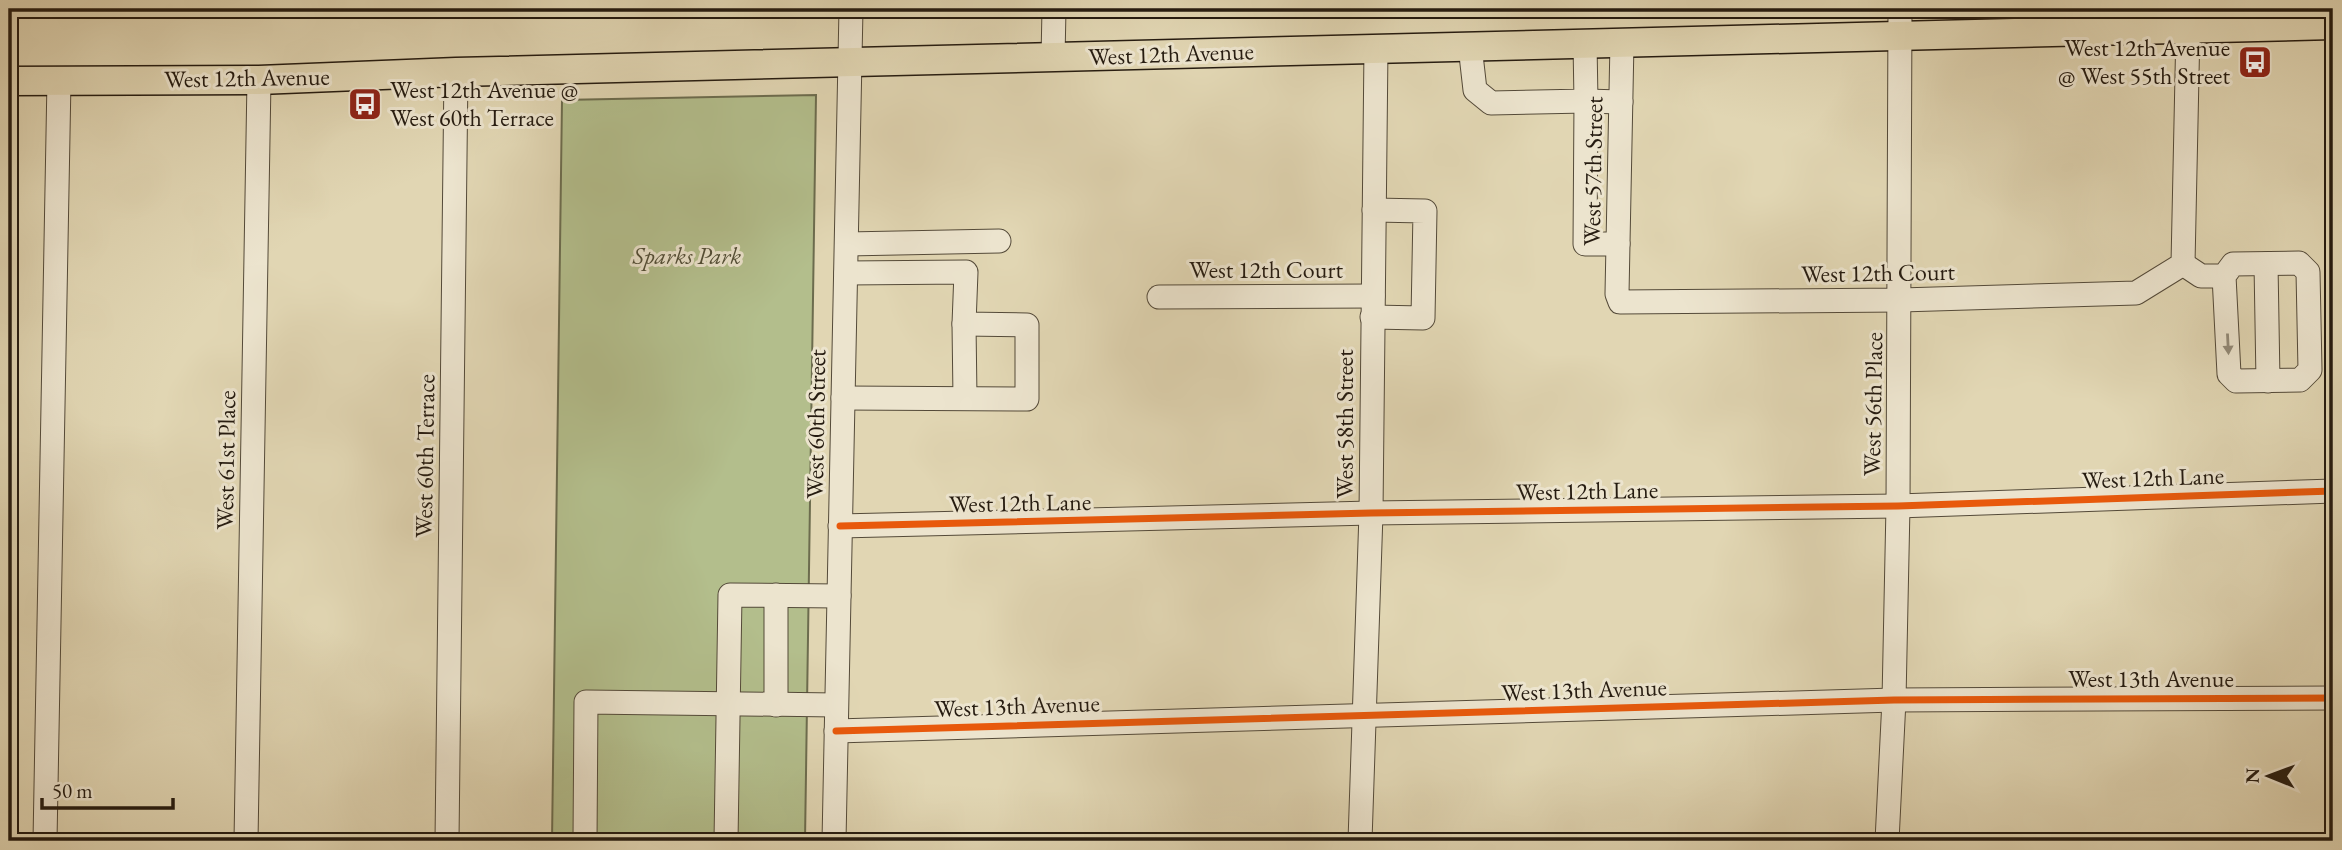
<svg xmlns="http://www.w3.org/2000/svg" width="2342" height="850" viewBox="0 0 2342 850" font-family="'EB Garamond',serif">
<style>
.green{fill:#b3be8c;stroke:#6c6c4e;stroke-width:2}
.lines{fill:none;stroke-linecap:round;stroke-linejoin:round}
.minor-casing{stroke:#544a39;stroke-width:25}
.major-casing{stroke:#251b10;stroke-width:31}
.minor{stroke:#ece4ce;stroke-width:23}
.major{stroke:#e1d6b3;stroke-width:28}
.cycleway-casing{stroke:#ece4ce;stroke-width:11}
.cycleway{stroke:#e8590c;stroke-width:7}
.oneway{fill:#928a78}
.labels{text-anchor:middle;stroke-width:6;stroke-linejoin:round;paint-order:stroke}
.poi-label{font-size:24px;fill:#251b10;stroke:#ece4ce;text-anchor:end}
.street-label{font-size:24px;fill:#251b10;stroke:#ece4ce}
.park-label{font-size:24px;font-style:italic;fill:#504c35;stroke:#ece4ce}
</style>
<rect width="100%" height="100%" fill="#e1d6b3"/>
<filter id="stains"><feTurbulence type="fractalNoise" baseFrequency=".00286" numOctaves="4"/><feColorMatrix values="0 0 0 0 .2 0 0 0 0 .09 0 0 0 0 .02 0 0 0 .5 -.17"/></filter>
<radialGradient id="worn" r=".72"><stop offset=".6" stop-color="#630" stop-opacity="0"/><stop offset="1" stop-color="#630" stop-opacity=".3"/></radialGradient>
<polygon class="green" points="816,95 805,841 552,841 562,100"/>
<g class="lines">
<g class="minor-casing">
<g id="minor">
<polyline points="2103,30 2103,9"/>
<polyline points="1622,42 1617,294 1620,302 1901,300 2136,293 2183,264 2188,28"/>
<polyline points="1470,46 1475,90 1491,103 1586,101 1585,43"/>
<polyline points="1053,58 1054,9"/>
<polyline points="847,244 999,241"/>
<polyline points="1618,244 1585,244 1586,101 1621,102"/>
<polyline points="2183,264 2201,276 2224,276 2233,264 2299,263 2308,272 2310,370 2300,380 2236,381 2229,374 2224,276"/>
<polyline points="2266,264 2268,381"/>
<polyline points="1159,297 1373,296"/>
<polyline points="1372,317 1423,318 1425,211 1374,210"/>
<polyline points="964,324 965,398"/>
<polyline points="843,398 1027,399 1027,325 964,324 966,272 846,273"/>
<polyline points="840,526 1371,513 1898,506 2333,491"/>
<polyline points="776,595 776,705"/>
<polyline points="836,731 1894,700 2333,698"/>
<polyline points="45,841 59,80"/>
<polyline points="246,841 259,80"/>
<polyline points="447,841 456,72"/>
<polyline points="585,841 586,702 836,705"/>
<polyline points="726,841 730,595 839,596"/>
<polyline points="834,841 851,9"/>
<polyline points="1360,841 1371,513 1376,48"/>
<polyline points="1887,841 1894,700 1898,506 1900,9"/>
</g>
</g>
<g class="major-casing">
<polyline id="major" points="9,81 259,80 456,72 2333,25"/>
</g>
<use href="#minor" class="minor"/>
<use href="#major" class="major"/>
<g class="cycleway-casing">
<g id="cycleway">
<polyline points="840,526 1371,513 1898,506 2333,491"/>
<polyline points="836,731 1894,700 2333,698"/>
</g>
</g>
<use href="#cycleway" class="cycleway"/>
</g>
<defs><path id="oneway-solid" d="M-6-.8H1V-3.2L6.5 0L1 3.2V.8H-6Z" transform="scale(1.75)"/></defs>
<use class="oneway" href="#oneway-solid" transform="translate(2228 344) rotate(87)"/>
<defs>
<g id="bus-square" transform="scale(1.75)"><rect x="-9" y="-9" width="18" height="18" rx="4" fill="#8f2418" stroke="#ece4ce"/><path d="M-5-6H5V4H4V6H2V4H-2V6H-4V4H-5ZM-3.5-4V0h7V-4ZM-3.5 1.2v1.5H-2V1.2ZM2 1.2v1.5H3.5V1.2Z" fill="#fff"/></g>
</defs>
<g fill-rule="evenodd">
<use href="#bus-square" x="2255" y="62"/>
<use href="#bus-square" x="365" y="104"/>
</g>
<g class="labels">
<g class="poi-label">
<text x="2230" y="56">West 12th Avenue<tspan x="2230" dy="28">@ West 55th Street</tspan></text>
<text x="390" y="98" text-anchor="start">West 12th Avenue @<tspan x="390" dy="28">West 60th Terrace</tspan></text>
</g>
<g class="street-label">
<text transform="translate(1171 54) rotate(-2)" y="8">West 12th Avenue</text>
<text transform="translate(247 78) rotate(-1)" y="8">West 12th Avenue</text>
<text transform="translate(1593 171) rotate(-89)" y="8">West 57th Street</text>
<text x="1266" y="278">West 12th Court</text>
<text transform="translate(1878 273) rotate(-1)" y="8">West 12th Court</text>
<text transform="translate(1873 404) rotate(-89)" y="8">West 56th Place</text>
<text transform="translate(816 424) rotate(-89)" y="8">West 60th Street</text>
<text transform="translate(1345 424) rotate(-90)" y="8">West 58th Street</text>
<text transform="translate(425 456) rotate(-89)" y="8">West 60th Terrace</text>
<text transform="translate(226 460) rotate(-89)" y="8">West 61st Place</text>
<text transform="translate(2153 478) rotate(-2)" y="8">West 12th Lane</text>
<text transform="translate(1587 491) rotate(-1)" y="8">West 12th Lane</text>
<text transform="translate(1020 503) rotate(-1)" y="8">West 12th Lane</text>
<text x="2151" y="687">West 13th Avenue</text>
<text transform="translate(1584 690) rotate(-2)" y="8">West 13th Avenue</text>
<text transform="translate(1017 706) rotate(-2)" y="8">West 13th Avenue</text>
</g>
<g class="park-label">
<text x="687" y="264">Sparks Park</text>
</g>
</g>
<rect width="2342" height="850" fill="none" stroke="#e1d6b3" stroke-width="35"/>
<rect x="10" y="10" width="2321" height="829" fill="none" stroke="#251b10" stroke-width="3.5"/>
<rect x="18" y="18" width="2307" height="815" fill="none" stroke="#251b10" stroke-width="2"/>
<g transform="translate(2269 776) rotate(271)" stroke="#ece4ce" stroke-width="5" paint-order="stroke">
<path d="M0-5L12 26L0 18L-12 26Z" fill="#251b10"/>
<text y="-10" font-size="19" font-weight="bold" text-anchor="middle" fill="#251b10">N</text>
</g>
<path d="M42 798v10h131v-10" fill="none" stroke="#251b10" stroke-width="3.5"/>
<text x="52" y="798" font-size="21" fill="#251b10" stroke="#ece4ce" stroke-width="5" paint-order="stroke">50 m</text>
<rect width="100%" height="100%" filter="url(#stains)"/>
<rect width="100%" height="100%" fill="url(#worn)"/>
</svg>
